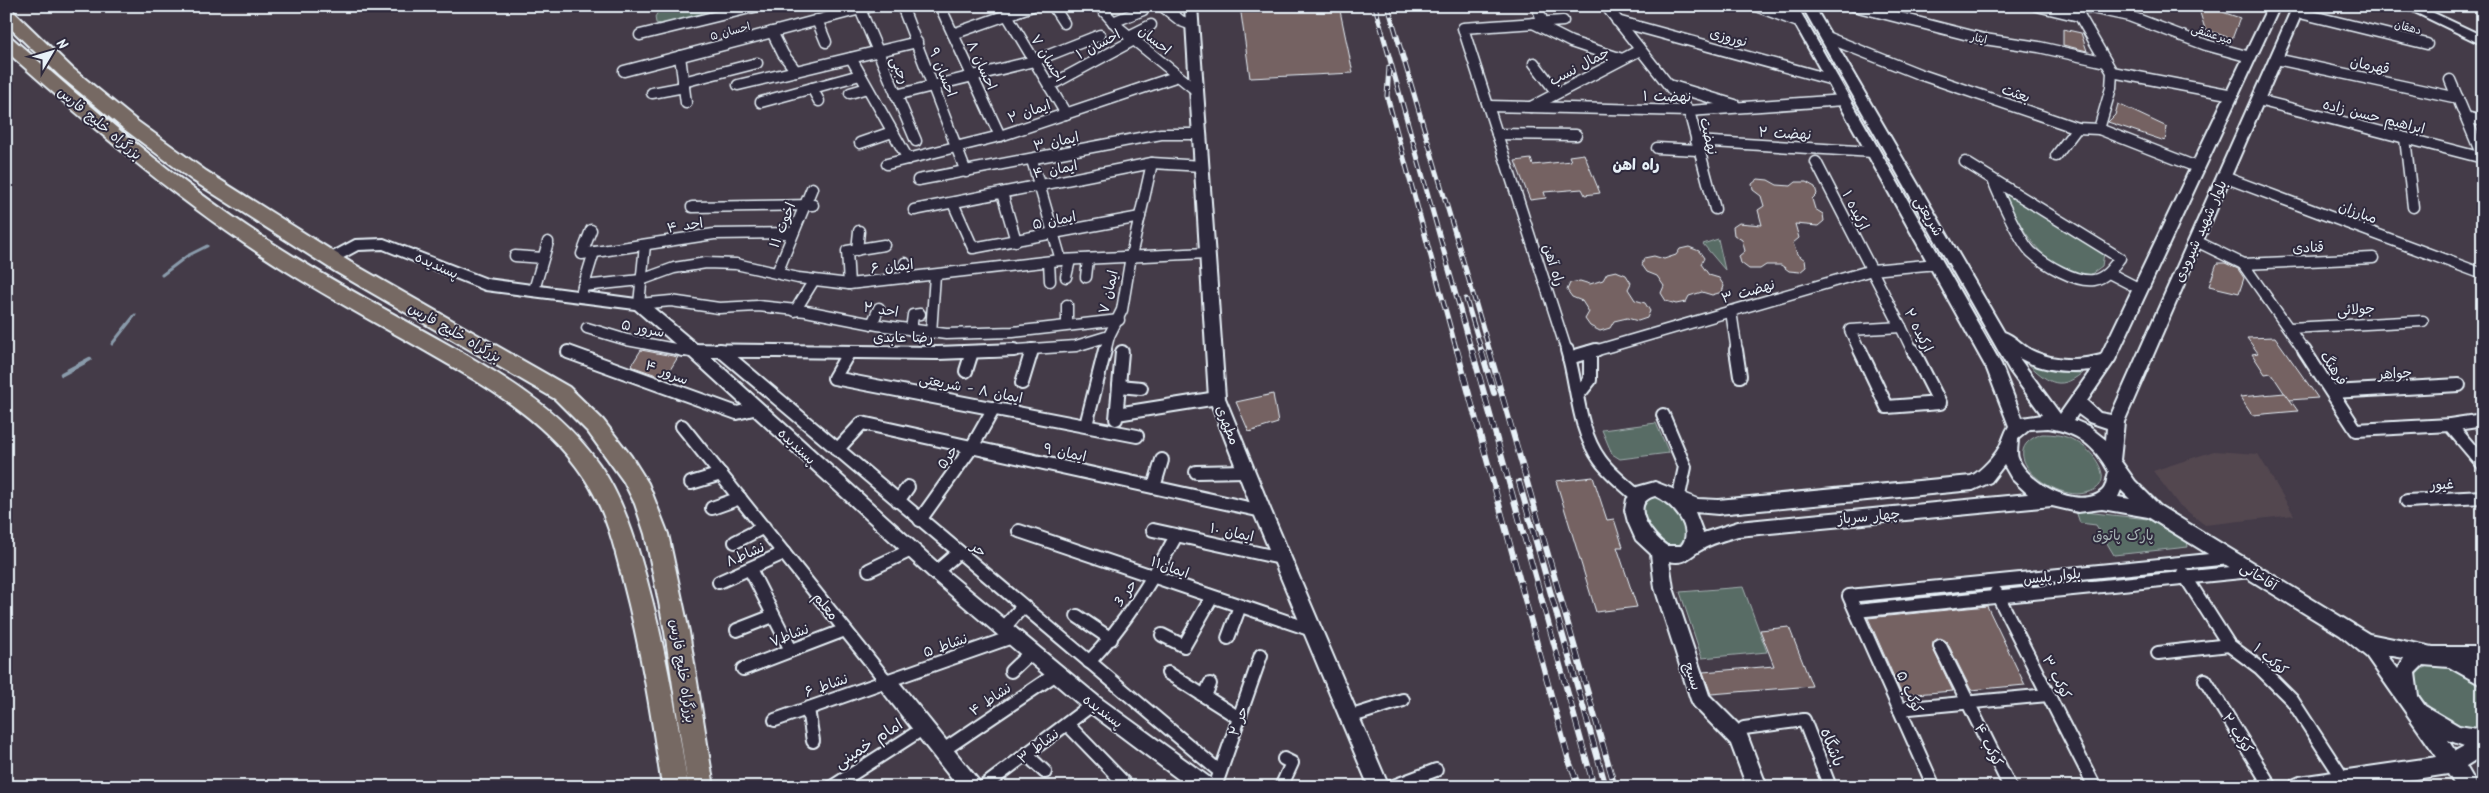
<svg xmlns="http://www.w3.org/2000/svg" width="2489" height="793" viewBox="0 0 2489 793" font-family="Kalam,'Playpen Sans Arabic',sans-serif">
<style>
.built{fill:#534750}
.green{fill:#596c65;stroke:#a0aeae}
.lines{fill:none;stroke-linecap:round;stroke-linejoin:round}
.stream-far1{stroke:#8a9bab;stroke-width:3}
.stream{stroke:#8a9bab;stroke-width:4.5}
.building{fill:#756262;stroke:#e8f1f8}
.street-far1-casing{stroke:#e8f1f8;stroke-width:13}
.street-casing{stroke:#e8f1f8;stroke-width:16}
.secondary-casing{stroke:#e8f1f8;stroke-width:4}
.highway-casing{stroke:#e8f1f8;stroke-width:4}
.street-far1{stroke:#2f2a3d;stroke-width:10}
.street{stroke:#2f2a3d;stroke-width:12}
.secondary{fill:#2f2a3d;fill-rule:evenodd}
.highway{fill:#766964;fill-rule:evenodd}
.rail-far1-casing{stroke:#e8f1f8;stroke-width:5}
.rail-casing{stroke:#e8f1f8;stroke-width:6}
.rail-far1{stroke:#2f2a3d;stroke-width:3;stroke-dasharray:10;stroke-linecap:butt}
.rail{stroke:#2f2a3d;stroke-width:4.5;stroke-dasharray:12;stroke-linecap:butt}
.labels{text-anchor:middle;stroke-width:4;stroke-linejoin:round;paint-order:stroke}
.far-street-label{font-size:11px;fill:#e8f1f8;stroke:#2f2a3d}
.street-label{font-size:14px;fill:#e8f1f8;stroke:#2f2a3d}
.park-label{font-size:14px;fill:#a8b5b6;stroke:#2f2a3d}
.neighbourhood-label{font-size:15px;font-weight:bold;fill:#e8f1f8;stroke:#2f2a3d}
.near-street-label{font-size:16px;fill:#e8f1f8;stroke:#2f2a3d}
</style>
<rect width="100%" height="100%" fill="#443b48"/>
<filter id="ink" filterUnits="userSpaceOnUse"><feTurbulence type="fractalNoise" baseFrequency=".02" numOctaves="2"/><feDisplacementMap in="SourceGraphic" scale="10" xChannelSelector="R" yChannelSelector="G"/><feConvolveMatrix kernelMatrix="1 2 1 2 8 2 1 2 1" color-interpolation-filters="sRGB"/></filter>
<g filter="url(#ink)">
<polygon class="built" points="2214,451 2258,454 2294,515 2205,525 2178,504 2153,471"/>
<g class="green">
<polygon points="661,6 739,6 664,25 656,23 655,17"/>
<path d="M1999 187 2104 253 2102 266 2090 275C2037 269 2024 228 1999 187Z"/>
<polygon points="1718,239 1725,270 1703,244"/>
<path d="M2027 363 2056 372 2082 373C2058 393 2046 380 2027 363Z"/>
<polygon points="1656,423 1669,453 1620,459 1612,454 1602,430"/>
<path d="M2042 434C2054 434 2065 435 2075 441 2094 450 2120 486 2085 493 2051 501 1992 451 2042 434Z"/>
<path d="M1654 497C1675 498 1682 517 1686 534 1672 573 1619 509 1654 497Z"/>
<polygon points="2076,511 2157,520 2187,540 2188,547 2114,555 2096,525 2080,523"/>
<polygon points="1743,587 1767,652 1702,658 1680,592"/>
<path d="M2434 664C2452 666 2469 674 2483 686V729C2475 729 2467 730 2459 727 2437 719 2388 676 2434 664Z"/>
</g>
<g class="lines">
<g class="stream-far1">
<polyline points="162,275 187,256 207,246"/>
<polyline points="112,344 135,315"/>
</g>
<polyline class="stream" points="62,374 90,359"/>
</g>
<g class="building">
<polygon points="1240,6 1339,6 1353,73 1250,78"/>
<polygon points="2198,6 2205,6 2240,18 2232,39 2205,29"/>
<polygon points="2063,29 2081,33 2087,51 2063,45"/>
<polygon points="2118,104 2167,127 2165,141 2108,122 2115,115"/>
<polygon points="1584,154 1600,193 1585,195 1582,189 1544,192 1546,198 1530,200 1515,161 1531,159 1533,165 1571,161 1569,156"/>
<polygon points="1758,179 1768,180 1777,185 1791,186 1796,182 1806,182 1815,187 1817,194 1812,199 1815,209 1823,214 1824,221 1818,226 1795,224 1799,238 1793,243 1797,254 1805,260 1806,267 1800,272 1789,271 1781,265 1766,265 1760,269 1749,269 1741,263 1739,256 1745,251 1742,240 1734,235 1733,227 1739,223 1762,225 1758,210 1764,206 1761,196 1753,190 1752,184"/>
<polygon points="1689,247 1699,251 1704,258 1701,264 1709,275 1719,278 1724,286 1722,292 1712,295 1702,292 1689,296 1686,302 1676,304 1666,301 1661,293 1664,286 1657,276 1647,272 1642,265 1644,258 1654,256 1664,259 1676,255 1680,249"/>
<polygon points="2217,263 2225,263 2238,269 2244,278 2239,293 2209,286"/>
<polygon points="1616,271 1626,275 1631,283 1628,289 1635,300 1645,303 1650,311 1647,318 1638,321 1627,318 1614,321 1610,328 1600,331 1590,326 1585,319 1589,312 1582,301 1572,297 1567,290 1570,283 1580,281 1590,284 1603,280 1607,273"/>
<polygon points="2275,337 2318,398 2289,400 2271,373 2265,374 2252,354 2258,353 2247,338"/>
<polygon points="641,350 678,357 665,378 631,366"/>
<polygon points="2285,393 2298,411 2252,415 2240,397"/>
<polygon points="1273,394 1278,423 1249,432 1236,402"/>
<polygon points="1593,477 1607,520 1614,519 1623,547 1617,547 1637,607 1596,612 1556,481"/>
<polygon points="1987,606 2025,685 1971,690 1947,642 1940,638 1933,642 1933,649 1953,691 1902,695 1868,618"/>
<polygon points="1789,627 1812,686 1711,694 1703,672 1774,666 1760,630"/>
</g>
<g class="lines">
<g class="street-far1-casing">
<g id="street-far1">
<polyline points="902,6 966,172"/>
<polyline points="940,6 1000,136"/>
<polyline points="1053,6 1064,23"/>
<polyline points="1099,6 1118,27 1197,91"/>
<polyline points="1162,6 1181,21 1192,25"/>
<polyline points="1537,6 1543,23"/>
<polyline points="1606,6 1689,111 1715,209"/>
<polyline points="1756,6 1801,23"/>
<polyline points="1854,6 1984,39 2039,47 2106,62"/>
<polyline points="2037,6 2079,16"/>
<polyline points="2074,6 2112,72 2111,88 2099,129"/>
<polyline points="2082,6 2129,16 2206,45 2250,57"/>
<polyline points="860,9 916,141"/>
<polyline points="2296,12 2427,44"/>
<polyline points="1007,15 1066,114"/>
<polyline points="817,20 826,42"/>
<polyline points="1563,21 1463,28 1567,352"/>
<polyline points="1617,21 1833,80"/>
<polyline points="1113,22 1143,10"/>
<polyline points="1533,23 1571,42 1622,59"/>
<polyline points="772,32 783,54 796,71"/>
<polyline points="953,34 1032,6"/>
<polyline points="640,35 758,6"/>
<polyline points="1129,36 1151,25"/>
<polyline points="1826,37 1919,74 2077,128 2099,129 2199,168"/>
<polyline points="680,56 686,103"/>
<polyline points="851,58 908,159"/>
<polyline points="2276,59 2458,98"/>
<polyline points="1534,63 1557,93"/>
<polyline points="624,71 872,6"/>
<polyline points="2112,72 2233,95"/>
<polyline points="2450,80 2483,158"/>
<polyline points="683,82 757,63"/>
<polyline points="738,85 917,42"/>
<polyline points="1669,85 1735,105"/>
<polyline points="1049,86 1134,40"/>
<polyline points="812,88 819,101"/>
<polyline points="652,93 684,87"/>
<polyline points="850,93 867,88"/>
<polyline points="896,95 1034,61 1100,35"/>
<polyline points="2258,100 2483,158"/>
<polyline points="761,102 860,75"/>
<polyline points="1488,106 1689,111 1844,100"/>
<polyline points="1531,107 1640,50"/>
<polyline points="2466,117 2483,121"/>
<polyline points="1497,134 1576,135"/>
<polyline points="2405,138 2413,207"/>
<polyline points="1696,141 1873,152"/>
<polyline points="860,143 892,132"/>
<polyline points="1657,148 1698,150"/>
<polyline points="2056,156 2077,128"/>
<polyline points="1032,160 1061,260"/>
<polyline points="1816,162 1901,327"/>
<path d="M1965 162 2120 258C2113 267 2106 278 2094 280 2076 283 2044 264 2031 252 2020 241 1999 196 1993 180"/>
<polyline points="887,164 1000,136 1178,76"/>
<polyline points="2224,177 2483,274"/>
<polyline points="918,180 1161,134 1200,134"/>
<polyline points="1002,193 1016,241"/>
<polyline points="953,203 973,248 1140,217"/>
<polyline points="692,207 813,205"/>
<polyline points="914,210 1152,163 1202,166"/>
<polyline points="591,230 582,254 714,234 793,233"/>
<polyline points="2196,241 2243,264 2305,352"/>
<polyline points="645,245 639,304 671,301 719,308 758,306 806,311 878,325 946,334 1013,332 1119,320"/>
<polyline points="857,250 859,231"/>
<polyline points="515,256 543,258"/>
<polyline points="1049,262 1050,281"/>
<polyline points="905,263 907,278"/>
<polyline points="2243,264 2373,258"/>
<polyline points="777,273 812,188"/>
<polyline points="2109,273 2140,289"/>
<polyline points="1066,277 1070,260"/>
<polyline points="1086,277 1088,259"/>
<polyline points="849,284 847,251 884,245"/>
<polyline points="583,286 641,280 674,268 706,263 736,264 798,278 849,284 1061,260 1207,253"/>
<polyline points="534,290 548,242"/>
<polyline points="582,291 594,252"/>
<polyline points="1067,305 1067,325"/>
<polyline points="795,311 814,280"/>
<polyline points="1731,311 1737,352"/>
<polyline points="872,324 879,308"/>
<polyline points="1901,327 1913,352"/>
<polyline points="587,328 627,340 691,352"/>
<polyline points="2290,328 2423,321"/>
<polyline points="911,330 913,315 920,314"/>
<polyline points="931,333 935,275"/>
<polyline points="720,350 722,352"/>
<polyline points="708,352 846,352"/>
<polyline points="990,352 1076,346 1109,336"/>
<polyline points="1031,352 1032,349"/>
<polyline points="1105,352 1109,336 1122,310 1131,256 1152,163"/>
<polyline points="1591,352 1872,270 1937,264"/>
<polyline points="1860,352 1850,330 1901,327"/>
</g>
</g>
<g class="street-casing">
<g id="street">
<polyline points="682,350 938,353 1014,350"/>
<polyline points="720,350 1219,771"/>
<path d="M1567 350C1578 386 1577 428 1600 460 1610 474 1625 485 1638 497"/>
<polyline points="1736,350 1740,376"/>
<polyline points="1860,350 1887,407 1940,403 1913,350"/>
<polyline points="2304,350 2356,430 2450,425 2483,420"/>
<polyline points="568,352 737,413 757,408"/>
<polyline points="849,352 834,378 1137,436"/>
<polyline points="1569,358 1596,350"/>
<polyline points="966,371 972,352"/>
<polyline points="1022,383 1032,350"/>
<polyline points="1119,386 1141,388"/>
<polyline points="2332,392 2459,385"/>
<polyline points="1578,395 1590,380 1590,352"/>
<polyline points="1117,414 1217,398"/>
<polyline points="1663,415 1685,467 1678,500"/>
<polyline points="1116,419 1122,352"/>
<polyline points="1086,425 1105,350"/>
<polyline points="2450,425 2483,464"/>
<polyline points="682,426 887,682"/>
<polyline points="837,450 862,423 1262,511"/>
<polyline points="1196,472 1246,471"/>
<polyline points="691,483 721,474"/>
<polyline points="1154,487 1162,460"/>
<polyline points="898,501 908,487"/>
<polyline points="2407,501 2483,497"/>
<polyline points="712,508 740,498"/>
<polyline points="920,520 972,447 994,408"/>
<polyline points="1153,530 1281,558"/>
<polyline points="1019,531 1312,630"/>
<polyline points="735,542 764,527"/>
<polyline points="750,569 791,650"/>
<polyline points="869,570 911,550"/>
<polyline points="936,572 959,552"/>
<polyline points="2183,573 2229,645 2260,668 2292,700 2344,780"/>
<polyline points="719,582 784,553"/>
<polyline points="1996,592 2095,787"/>
<polyline points="1856,611 2251,571"/>
<polyline points="1077,616 1111,639"/>
<polyline points="1003,629 1023,606"/>
<polyline points="737,630 773,616"/>
<polyline points="1162,635 1184,646 1212,597"/>
<polyline points="1228,638 1240,606"/>
<polyline points="1940,646 2010,787"/>
<polyline points="2158,653 2229,645"/>
<path d="M1089 662C1125 624 1151 582 1176 536"/>
<polyline points="743,669 845,630"/>
<polyline points="1011,671 1031,652"/>
<polyline points="1168,673 1239,718"/>
<polyline points="2205,680 2271,787"/>
<polyline points="1205,696 1210,684"/>
<polyline points="808,709 813,741"/>
<polyline points="1899,709 2048,695"/>
<polyline points="1349,717 1403,700"/>
<polyline points="775,720 1012,637"/>
<polyline points="1067,724 1128,787"/>
<polyline points="1744,728 1804,720 1830,787"/>
<polyline points="942,751 1056,674"/>
<polyline points="1026,754 1045,772"/>
<polyline points="832,787 924,728"/>
<polyline points="983,787 1093,704"/>
<polyline points="1215,787 1261,655"/>
<polyline points="1281,787 1292,763 1284,759"/>
<polyline points="1391,787 1436,770"/>
<polyline points="1934,787 1849,596 2230,558"/>
</g>
</g>
<g class="secondary-casing">
<g id="secondary">
<polygon points="1185,6 1197,6 1225,398 1271,511 1389,787 1369,787 1253,511 1209,398"/>
<path d="M1785 6H1797L2001 364 2022 418 2042 415 2010 371 1802 6H1814L2004 332C2014 335 2022 345 2031 350 2053 361 2078 361 2101 355L2268 6H2280L2115 360 2087 401 2100 413 2111 415 2293 6H2305L2124 422 2120 460 2135 481 2160 506 2369 634 2433 647H2483V663L2478 664 2483 666V686L2449 667 2423 665 2415 673 2418 696 2425 706 2459 726 2483 730V755L2466 766 2478 787H2456L2448 774 2364 787H2289L2292 780 2299 777 2437 757 2367 657 2340 635 2148 517 2102 509 2078 512 2052 506 1738 536C1725 540 1712 543 1701 550 1689 556 1686 565 1669 561L1673 588 1709 695 1746 732 1767 787H1747L1731 744 1694 706 1691 700 1655 588 1651 554 1636 540 1628 522 1625 510 1627 499 1637 487 1655 482 1698 499 1718 500 1971 476C1980 472 1997 454 2001 444 2004 438 2005 432 2009 426L1987 369ZM2019 358C2041 370 2066 373 2091 370L2060 414ZM2078 414 2089 422 2107 428 2106 440 2088 426 2074 420ZM2048 428C2077 432 2095 446 2109 472 2107 477 2107 486 2103 490 2081 512 2027 483 2018 458 2016 453 2018 445 2018 439L2030 429ZM2004 465 2012 479 2028 494 1738 522 1703 533 1695 512 1718 514 1973 490 1991 482ZM2121 490 2130 499 2118 497ZM1655 496C1671 502 1696 529 1681 546H1667C1653 537 1627 503 1655 496ZM2387 655 2404 658 2398 669ZM2448 740 2464 746 2455 751Z"/>
<polygon points="2402,6 2419,6 2483,36 2483,45"/>
<polygon points="384,239 487,279 644,300 701,348 942,567 1100,698 1213,780 1216,787 1189,787 1086,710 930,577 689,356 635,309 485,290 383,249 358,250 332,264 327,263 325,259 327,255 355,240"/>
<polygon points="887,673 894,676 978,780 981,787 958,787 880,688 878,682 880,676"/>
</g>
</g>
<g class="highway-casing">
<g id="highway">
<polygon points="6,9 12,10 72,68 137,121 206,171 350,262 569,387 603,420 631,456 648,483 668,534 689,632 714,787 688,787 665,632 645,534 635,504 624,482 588,432 555,399 336,272 192,180 124,129 60,76 6,24"/>
<path d="M6 37 12 38C97 112 182 186 277 246 330 280 385 309 440 340 499 373 559 407 599 464 622 497 635 538 646 577 665 646 677 716 688 787H662C652 718 641 649 623 581 615 549 607 516 590 487 553 424 488 387 427 352 371 320 314 290 260 254 169 194 87 123 6 51Z"/>
</g>
</g>
<use href="#street-far1" class="street-far1"/>
<use href="#street" class="street"/>
<use href="#secondary" class="secondary"/>
<use href="#highway" class="highway"/>
<g class="rail-far1-casing">
<g id="rail-far1">
<polyline points="1375,6 1472,352"/>
<polyline points="1388,6 1490,352"/>
<polyline points="1389,67 1387,96 1457,352"/>
<polyline points="1466,299 1482,352"/>
</g>
</g>
<g class="rail-casing">
<g id="rail">
<polyline points="1457,350 1569,761 1579,787"/>
<polyline points="1472,350 1594,787"/>
<polyline points="1481,350 1494,393"/>
<polyline points="1489,350 1615,787"/>
<polyline points="1519,482 1606,787"/>
</g>
</g>
<use href="#rail-far1" class="rail-far1"/>
<use href="#rail" class="rail"/>
</g>
</g>
<g class="labels">
<g class="far-street-label">
<text transform="translate(2408 27) rotate(14)" y="4">دهقان</text>
<text transform="translate(730 31) rotate(-15)" y="4">احسان ۵</text>
<text transform="translate(2212 34) rotate(17)" y="4">میرعشقی</text>
<text transform="translate(1979 38) rotate(12)" y="4">ایثار</text>
</g>
<g class="street-label">
<text transform="translate(1729 37) rotate(15)" y="5">نوروزی</text>
<text transform="translate(1155 40) rotate(39)" y="5">احسان</text>
<text transform="translate(1098 44) rotate(-28)" y="5">احسان ۱</text>
<text transform="translate(1048 58) rotate(59)" y="5">احسان ۷</text>
<text transform="translate(982 65) rotate(65)" y="5">احسان ۸</text>
<text transform="translate(2370 65) rotate(12)" y="5">قهرمان</text>
<text transform="translate(1579 66) rotate(-28)" y="5">جمال نسب</text>
<text transform="translate(900 70) rotate(67)" y="5">رجبی</text>
<text transform="translate(943 72) rotate(68)" y="5">احسان ۹</text>
<text transform="translate(2016 93) rotate(19)" y="5">بعثت</text>
<text transform="translate(1667 96) rotate(1)" y="5">نهضت ۱</text>
<text transform="translate(1029 111) rotate(-19)" y="5">ایمان ۲</text>
<text transform="translate(2374 116) rotate(14)" y="5">ابراهیم حسن زاده</text>
<text transform="translate(100 123) rotate(40)" y="5">بزرگراه خلیج فارس</text>
<text transform="translate(1785 133) rotate(3)" y="5">نهضت ۲</text>
<text transform="translate(1709 136) rotate(77)" y="5">نهضت</text>
<text transform="translate(1056 141) rotate(-12)" y="5">ایمان ۳</text>
<text transform="translate(1055 169) rotate(-11)" y="5">ایمان ۴</text>
<text transform="translate(1856 210) rotate(63)" y="5">ارکیده ۱</text>
<text transform="translate(2358 212) rotate(20)" y="5">مبارزان</text>
<text transform="translate(1929 216) rotate(60)" y="5">شریعتی</text>
<text transform="translate(1054 220) rotate(-11)" y="5">ایمان ۵</text>
<text transform="translate(685 225) rotate(-9)" y="5">احد ۴</text>
<text transform="translate(782 225) rotate(-68)" y="5">اخوت ۱۱</text>
<text transform="translate(2200 231) rotate(-66)" y="5">بلوار شهید شیرودی</text>
<text transform="translate(2308 247) rotate(-2)" y="5">قنادی</text>
<text transform="translate(437 265) rotate(24)" y="5">پسندیده</text>
<text transform="translate(1554 265) rotate(72)" y="5">راه آهن</text>
<text transform="translate(892 266) rotate(-6)" y="5">ایمان ۶</text>
<text transform="translate(1748 291) rotate(-16)" y="5">نهضت ۳</text>
<text transform="translate(1108 292) rotate(-77)" y="5">ایمان ۷</text>
<text transform="translate(881 309) rotate(9)" y="5">احد ۲</text>
<text transform="translate(2356 309) rotate(-3)" y="5">جولائی</text>
<text transform="translate(643 328) rotate(11)" y="5">سرور ۵</text>
<text transform="translate(1919 330) rotate(63)" y="5">ارکیده ۲</text>
<text transform="translate(455 332) rotate(30)" y="5">بزرگراه خلیج فارس</text>
<text x="903" y="342">رضا عابدی</text>
<text transform="translate(2334 368) rotate(57)" y="5">فرهنگ</text>
<text transform="translate(667 372) rotate(21)" y="5">سرور ۴</text>
<text transform="translate(2395 373) rotate(-3)" y="5">جواهر</text>
<text transform="translate(971 388) rotate(11)" y="5">ایمان ۸ - شریعتی</text>
<text transform="translate(1228 425) rotate(68)" y="5">مطهری</text>
<text transform="translate(797 446) rotate(43)" y="5">پسندیده</text>
<text transform="translate(1065 452) rotate(12)" y="5">ایمان ۹</text>
<text transform="translate(947 457) rotate(-54)" y="5">حر۵</text>
<text transform="translate(2442 484) rotate(-3)" y="5">غیور</text>
<text transform="translate(1869 516) rotate(-5)" y="5">چهار سرباز</text>
<text transform="translate(1232 532) rotate(12)" y="5">ایمان ۱۰</text>
<text transform="translate(979 549) rotate(40)" y="5">حر</text>
<text transform="translate(745 554) rotate(-24)" y="5">نشاط۸</text>
<text transform="translate(1170 567) rotate(19)" y="5">ایمان۱۱</text>
<text transform="translate(2052 576) rotate(-6)" y="5">بلوار پلیس</text>
<text transform="translate(2259 576) rotate(32)" y="5">آقاخانی</text>
<text transform="translate(1125 593) rotate(-55)" y="5">حر 3</text>
<text transform="translate(826 606) rotate(51)" y="5">معلم</text>
<text transform="translate(789 635) rotate(-21)" y="5">نشاط۷</text>
<text transform="translate(945 645) rotate(-19)" y="5">نشاط ۵</text>
<text transform="translate(2271 659) rotate(41)" y="5">کوکب ۱</text>
<text transform="translate(683 671) rotate(81)" y="5">بزرگراه خلیج فارس</text>
<text transform="translate(1693 676) rotate(72)" y="5">بسیج</text>
<text transform="translate(2057 677) rotate(63)" y="5">کوکب ۳</text>
<text transform="translate(826 685) rotate(-19)" y="5">نشاط ۶</text>
<text transform="translate(1910 692) rotate(66)" y="5">کوکب ۵</text>
<text transform="translate(990 699) rotate(-34)" y="5">نشاط ۴</text>
<text transform="translate(1103 711) rotate(37)" y="5">پسندیده</text>
<text transform="translate(1238 721) rotate(-70)" y="5">حر ۲</text>
<text transform="translate(2238 733) rotate(58)" y="5">کوکب ۲</text>
<text transform="translate(1989 745) rotate(63)" y="5">کوکب ۴</text>
<text transform="translate(1038 746) rotate(-37)" y="5">نشاط ۳</text>
</g>
<g class="park-label">
<text x="2123" y="540">پارک پاتوق</text>
</g>
<g class="neighbourhood-label">
<text x="1636" y="170">راه اهن</text>
</g>
<g class="near-street-label">
<text transform="translate(868 743) rotate(-33)" y="6">امام خمینی</text>
<text transform="translate(1833 747) rotate(69)" y="6">باشگاه</text>
</g>
</g>
<rect width="2489" height="793" fill="none" stroke="#2f2a3d" stroke-width="25"/>
<rect x="12" y="12" width="2464" height="768" fill="none" stroke="#e8f1f8" stroke-width="2" filter="url(#ink)"/>
<g transform="translate(52 52) rotate(52)" stroke="#2f2a3d" stroke-width="4" paint-order="stroke">
<path d="M0-4L9 19L0 12L-9 19Z" fill="#e8f1f8"/>
<text y="-8" font-size="14" font-weight="bold" text-anchor="middle" fill="#e8f1f8">N</text>
</g>
</svg>
